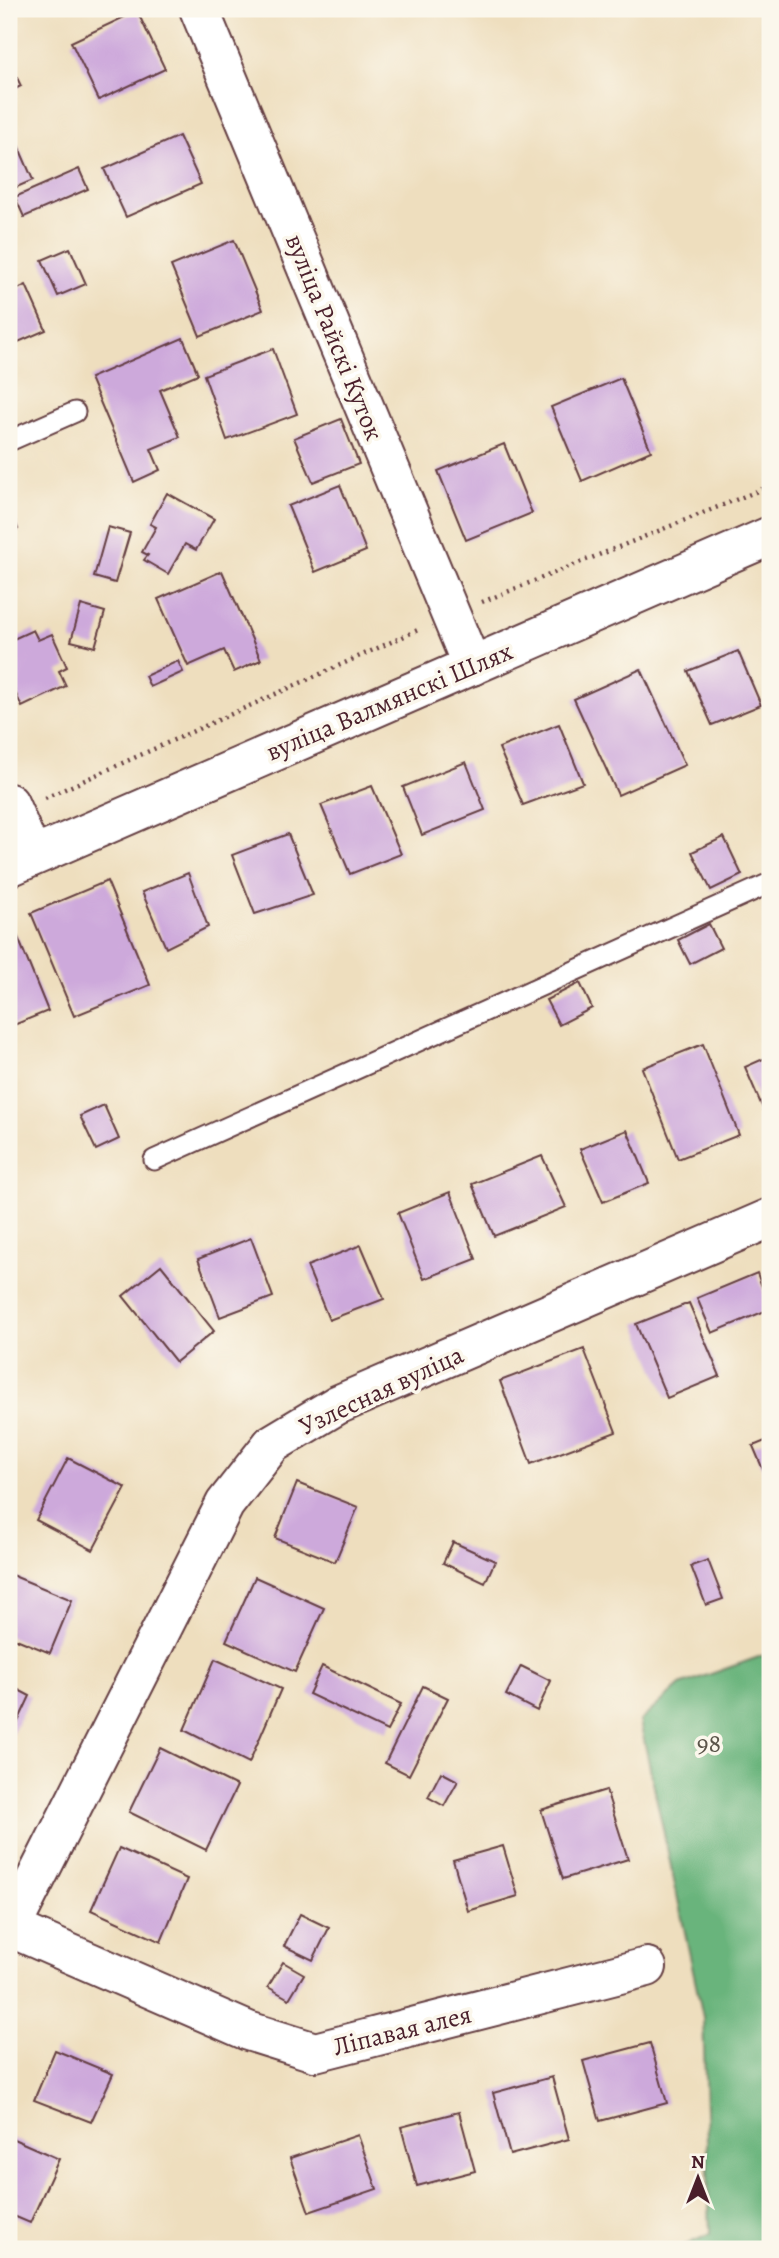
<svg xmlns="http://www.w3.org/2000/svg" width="779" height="2258" viewBox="0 0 779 2258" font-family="Alegreya,serif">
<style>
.forest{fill:#69b47b;stroke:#5a6a53;stroke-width:2}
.building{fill:#cda9db}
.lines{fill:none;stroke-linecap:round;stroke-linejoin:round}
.service-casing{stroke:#633c41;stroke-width:23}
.minor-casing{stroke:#633c41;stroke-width:42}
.tertiary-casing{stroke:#633c41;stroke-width:42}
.path{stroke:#633c41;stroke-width:4.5;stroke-dasharray:2 5;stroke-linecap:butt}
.service{stroke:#fff;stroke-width:19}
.minor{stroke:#fff;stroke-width:38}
.tertiary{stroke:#fff;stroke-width:38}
.labels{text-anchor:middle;stroke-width:7;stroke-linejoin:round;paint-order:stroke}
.street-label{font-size:26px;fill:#4a1f2b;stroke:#fbf7ec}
.park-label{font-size:26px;fill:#5b554a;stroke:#fbf7ec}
</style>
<rect width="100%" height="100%" fill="#fbf7ec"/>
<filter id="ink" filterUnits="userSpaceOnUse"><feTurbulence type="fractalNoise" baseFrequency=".0143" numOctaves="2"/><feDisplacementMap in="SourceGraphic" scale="14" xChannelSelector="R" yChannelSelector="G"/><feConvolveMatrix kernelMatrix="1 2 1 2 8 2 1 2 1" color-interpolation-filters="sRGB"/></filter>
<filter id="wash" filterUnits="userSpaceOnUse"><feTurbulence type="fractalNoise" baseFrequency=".00686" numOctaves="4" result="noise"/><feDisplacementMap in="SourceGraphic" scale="28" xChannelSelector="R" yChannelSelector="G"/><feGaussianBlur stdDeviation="1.57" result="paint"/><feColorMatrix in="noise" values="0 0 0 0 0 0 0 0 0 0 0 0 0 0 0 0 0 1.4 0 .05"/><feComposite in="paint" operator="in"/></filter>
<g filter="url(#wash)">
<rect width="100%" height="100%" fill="#eedebe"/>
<polygon class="forest" points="770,1653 770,2249 677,2249 710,2234 703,2017 640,1721 680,1685"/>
<g id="blocks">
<g class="building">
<polygon points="137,11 165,69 99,100 71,42"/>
<polygon points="9,61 21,86 9,92"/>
<polygon points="179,136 201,184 126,217 104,169"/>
<polygon points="17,143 33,180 10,190 9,147"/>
<polygon points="79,169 88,189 24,217 15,197"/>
<polygon points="234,240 263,310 200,336 171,266"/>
<polygon points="70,248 86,284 58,296 42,260"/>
<polygon points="26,285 46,330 9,346 9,293"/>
<polygon points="183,338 198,374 160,390 180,437 151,449 160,470 134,482 90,378"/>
<polygon points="273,349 297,414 227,440 204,375"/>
<polygon points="621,378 651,451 582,481 551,407"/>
<polygon points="341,419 359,464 313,482 294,438"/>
<polygon points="504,444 532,513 466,540 438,471"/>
<polygon points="340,485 366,551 315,572 288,506"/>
<polygon points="167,493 214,519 196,550 185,544 168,574 144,560 148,555 142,552 156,527 150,524"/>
<polygon points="9,505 18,529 9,533"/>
<polygon points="108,527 130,533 115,583 94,577"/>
<polygon points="222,571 261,660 234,672 224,650 188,666 158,599"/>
<polygon points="81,605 105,612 95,647 71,641"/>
<polygon points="33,630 38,640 52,634 67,667 59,671 66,686 22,707 9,679 9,641"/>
<polygon points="738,651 761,705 712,725 688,671"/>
<polygon points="178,661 183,672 150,687 145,676"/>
<polygon points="641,669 685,765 618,795 574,699"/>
<polygon points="559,724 583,783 523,805 499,748"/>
<polygon points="466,762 485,810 422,835 403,787"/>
<polygon points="372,786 401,854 350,874 321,805"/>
<polygon points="288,834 313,895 255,914 232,855"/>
<polygon points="724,837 742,875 711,890 692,852"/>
<polygon points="188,873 208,927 166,948 142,892"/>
<polygon points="107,881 150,985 74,1016 31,913"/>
<polygon points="709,924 721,948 690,964 678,940"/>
<polygon points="17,935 48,1011 9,1027 9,939"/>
<polygon points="580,983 592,1008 559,1025 546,1000"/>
<polygon points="703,1044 739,1135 678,1159 642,1068"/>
<polygon points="770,1056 770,1117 767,1118 745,1067"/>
<polygon points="104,1105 119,1139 96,1150 80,1116"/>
<polygon points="627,1130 649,1183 603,1202 580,1149"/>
<polygon points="542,1156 566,1207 494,1236 472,1184"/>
<polygon points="450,1192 476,1259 424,1279 398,1213"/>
<polygon points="251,1238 273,1297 220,1317 198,1259"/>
<polygon points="361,1245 384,1299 329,1320 307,1266"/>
<polygon points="161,1265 214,1331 176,1362 123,1296"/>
<polygon points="757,1273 770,1309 712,1333 697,1298"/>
<polygon points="689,1303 720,1376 667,1398 636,1324"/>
<polygon points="584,1349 616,1432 531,1464 500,1381"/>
<polygon points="770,1439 770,1486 753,1446"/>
<polygon points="68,1458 126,1488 93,1550 36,1520"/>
<polygon points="297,1483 358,1507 335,1562 275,1538"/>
<polygon points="453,1542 495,1561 485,1583 443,1563"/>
<polygon points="708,1560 723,1599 706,1605 691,1566"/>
<polygon points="9,1574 72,1600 50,1653 9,1636"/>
<polygon points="255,1577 324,1608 295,1672 226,1641"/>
<polygon points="215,1659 281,1689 249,1763 184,1730"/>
<polygon points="322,1666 401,1704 387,1731 309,1694"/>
<polygon points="521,1666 551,1681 537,1711 506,1695"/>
<polygon points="9,1685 30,1696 9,1741"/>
<polygon points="423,1686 448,1698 409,1775 385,1763"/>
<polygon points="160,1748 237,1786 206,1850 129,1812"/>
<polygon points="441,1772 458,1781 444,1806 428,1797"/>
<polygon points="606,1790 628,1859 563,1879 541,1810"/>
<polygon points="503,1846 518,1896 468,1911 453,1860"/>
<polygon points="119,1848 187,1879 161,1942 91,1910"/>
<polygon points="300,1914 329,1928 313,1960 284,1946"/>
<polygon points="283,1962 304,1974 289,1999 268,1987"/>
<polygon points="650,2043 667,2103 600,2121 583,2061"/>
<polygon points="55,2050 113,2074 91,2122 34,2100"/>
<polygon points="552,2077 569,2139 510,2155 493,2093"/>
<polygon points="459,2112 475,2171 417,2186 401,2127"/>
<polygon points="358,2135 377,2189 309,2212 290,2158"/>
<polygon points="9,2137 59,2159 30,2223 9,2214"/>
</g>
</g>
</g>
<g filter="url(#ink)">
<use href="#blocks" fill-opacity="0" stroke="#633c41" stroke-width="2"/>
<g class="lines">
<g class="service-casing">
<g id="service">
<polyline points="9,441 75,412"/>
<polyline points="154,1160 770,883"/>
</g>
</g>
<g class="minor-casing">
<g id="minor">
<polyline points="199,9 472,666"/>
<polyline points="9,803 32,855"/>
<polyline points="9,1927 248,2031 315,2052 647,1967"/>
<polyline points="9,1932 225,1504 272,1444 337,1405 770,1218"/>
</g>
</g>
<g class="tertiary-casing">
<polyline id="tertiary" points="9,867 770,536"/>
</g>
<g class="path">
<polyline points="482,602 770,486"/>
<polyline points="45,798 420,629"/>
</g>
<use href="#service" class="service"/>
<use href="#minor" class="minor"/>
<use href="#tertiary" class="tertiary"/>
</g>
</g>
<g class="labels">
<g class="street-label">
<text transform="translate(335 337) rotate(68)" y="9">вуліца Райскі Куток</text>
<text transform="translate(389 701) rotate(-23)" y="9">вуліца Валмянскі Шлях</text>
<text transform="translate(381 1390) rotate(-25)" y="9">Узлесная вуліца</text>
<text transform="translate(402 2030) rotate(-14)" y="9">Ліпавая алея</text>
</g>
<g class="park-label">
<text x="709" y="1752">98</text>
</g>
</g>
<rect width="779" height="2258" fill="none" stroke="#fbf7ec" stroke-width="35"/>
<g transform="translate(698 2178)" stroke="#fbf7ec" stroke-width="5" paint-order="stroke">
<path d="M0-5L12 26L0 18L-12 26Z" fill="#4a1f2b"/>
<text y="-10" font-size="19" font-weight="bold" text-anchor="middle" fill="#4a1f2b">N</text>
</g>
</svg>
